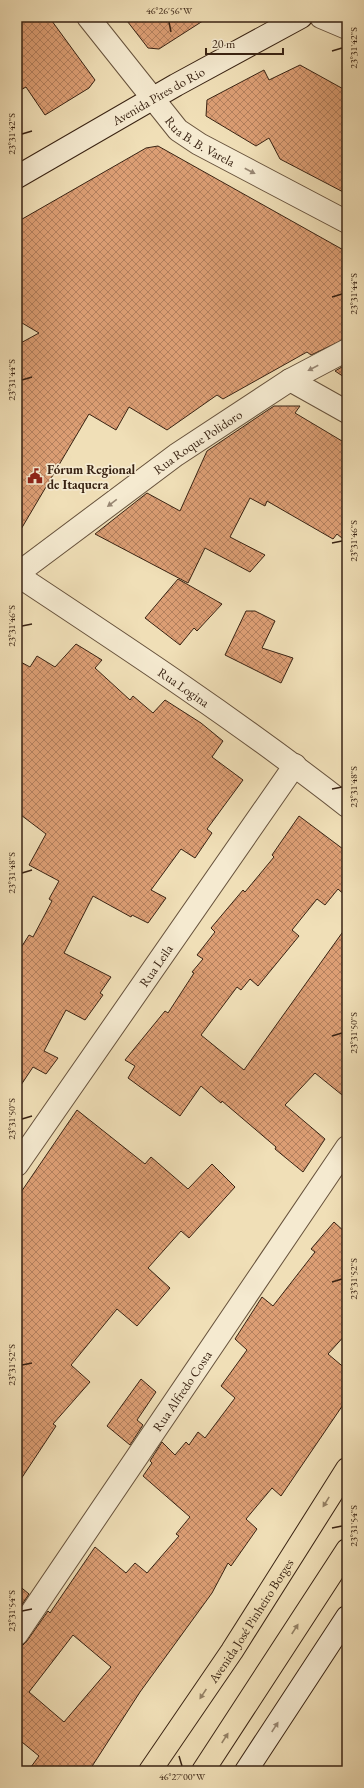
<svg xmlns="http://www.w3.org/2000/svg" width="364" height="1788" viewBox="0 0 364 1788" font-family="'EB Garamond',serif">
<style>
.building{fill:url(#building-cross-hatch);stroke:#392313;fill-rule:evenodd}
.lines{fill:none;stroke-linecap:round;stroke-linejoin:round}
.street-casing{stroke:#67523c;stroke-width:24}
.secondary-casing{stroke:#392313;stroke-width:24}
.primary-casing{stroke:#392313;stroke-width:24}
.street{stroke:#f5ead0;stroke-width:22}
.secondary{stroke:#f5ead0;stroke-width:22}
.primary{stroke:#f0dfb7;stroke-width:22}
.oneway{fill:#978672}
.oneway2{fill:#948165}
.ticks{fill:none;stroke:#392313;stroke-width:1.5}
.labels{text-anchor:middle;stroke-width:3.5;stroke-linejoin:round;paint-order:stroke}
.street-label{font-size:13px;fill:#392313;stroke:#f5ead0}
.poi-label{font-size:13px;font-weight:bold;fill:#392313;stroke:#f5ead0;text-anchor:start}
.neatline{fill:none;stroke:#392313;stroke-width:1.5}
.ticks-label{font-size:10px;text-anchor:middle;fill:#392313}
</style>
<defs>
<pattern id="building-cross-hatch" width="8" height="8" patternUnits="userSpaceOnUse"><rect width="8" height="8" fill="#dc9e74"/><path d="M0 0l8 8M0 8l8-8" fill="none" stroke="#b3805e"/></pattern>
</defs>
<rect width="100%" height="100%" fill="#f0dfb7"/>
<filter id="stains"><feTurbulence type="fractalNoise" baseFrequency=".005" numOctaves="4"/><feColorMatrix values="0 0 0 0 .2 0 0 0 0 .09 0 0 0 0 .02 0 0 0 .5 -.17"/></filter>
<radialGradient id="worn" r=".72"><stop offset=".6" stop-color="#630" stop-opacity="0"/><stop offset="1" stop-color="#630" stop-opacity=".3"/></radialGradient>
<g class="building">
<polygon points="17,17 49,17 95,80 89,88 45,115 26,87 17,92"/>
<polygon points="124,17 209,17 159,49 148,48"/>
<polygon points="300,65 347,91 347,194 280,159 269,138 256,146 206,116 207,100 264,70 269,80"/>
<polygon points="158,146 347,252 347,338 311,355 307,352 223,399 217,395 167,430 129,407 116,430 89,414 17,536 17,345 39,333 17,320 17,222 146,148"/>
<polygon points="347,364 347,379 335,371"/>
<polygon points="274,406 300,406 295,413 347,444 347,542 337,534 333,539 267,501 265,506 250,498 230,537 265,555 250,572 205,548 188,583 95,534 147,493 180,511 207,451"/>
<polygon points="178,579 222,604 197,631 194,628 180,645 145,618"/>
<polygon points="246,611 255,611 275,621 262,648 293,658 281,683 225,655"/>
<polygon points="76,644 102,660 95,668 130,700 133,696 153,713 165,700 201,723 223,741 212,757 243,780 207,829 212,833 195,858 181,849 151,890 166,898 148,923 132,915 131,917 93,896 64,953 111,977 100,993 103,995 85,1020 66,1010 44,1051 58,1058 46,1074 33,1067 17,1091 17,954 29,935 33,937 52,901 49,899 59,881 29,865 46,834 17,812 17,660 30,667 37,656 55,667"/>
<polygon points="299,816 347,852 347,897 338,889 325,905 317,899 292,930 299,936 258,986 250,979 241,990 237,987 201,1035 244,1070 347,926 347,1099 315,1073 285,1105 325,1139 303,1172 275,1149 276,1147 222,1101 221,1103 201,1086 180,1116 128,1078 135,1066 125,1060 165,1011 168,1013 194,973 192,972 203,959 197,955 215,932 211,928 243,890 245,892 274,857 272,855"/>
<polygon points="77,1110 145,1164 151,1157 188,1189 212,1164 235,1187 189,1238 181,1231 148,1268 170,1288 137,1326 117,1309 71,1365 90,1382 53,1424 56,1426 17,1485 17,1198"/>
<path d="M334 1222 347 1234V1333L328 1354 347 1370V1399L281 1496 272 1488 246 1519 257 1529 231 1566 228 1563 212 1593 140 1692 89 1771H28L39 1756 17 1738V1646L23 1645 27 1641 48 1611 50 1613 95 1547 126 1573 135 1563 147 1573 179 1536 176 1534 190 1517 143 1476 152 1463 150 1461 162 1442 175 1455 186 1442 189 1445 198 1432 205 1438 235 1398 221 1386 247 1350 235 1339 262 1297 273 1306 315 1252 311 1249ZM73 1635 111 1667 64 1722 29 1692Z"/>
<polygon points="141,1379 156,1392 137,1420 143,1425 130,1445 107,1426"/>
<polygon points="17,1584 29,1594 17,1612"/>
</g>
<g class="lines">
<g class="street-casing">
<g id="street">
<path id="s1" d="M88 17 178 130 199 144 347 222"/>
<polyline points="321,17 347,28"/>
<polyline points="290,380 347,412"/>
<path id="s2" d="M17 574 176 455 290 380 347 350"/>
<path id="s3" d="M17 575C129 649 241 723 347 806"/>
<path id="s4" d="M17 1165 295 765"/>
<path id="s5" d="M17 1634 347 1147"/>
</g>
</g>
<g class="secondary-casing">
<g id="secondary">
<path id="s6" d="M17 177 176 85 301 17"/>
<polyline points="246,1771 347,1617"/>
</g>
</g>
<g class="primary-casing">
<g id="primary">
<path id="s7" d="M150 1771 232 1651 347 1469"/>
<polyline points="203,1771 347,1550"/>
</g>
</g>
<use href="#street" class="street"/>
<use href="#secondary" class="secondary"/>
<use href="#primary" class="primary"/>
</g>
<defs><path id="oneway-solid" d="M-6-.8H1V-3.2L6.5 0L1 3.2V.8H-6Z"/></defs>
<g class="oneway">
<use href="#oneway-solid" transform="translate(250 171) rotate(28)"/>
<use href="#oneway-solid" transform="translate(313 368) rotate(152)"/>
<use href="#oneway-solid" transform="translate(112 503) rotate(143)"/>
<use href="#oneway-solid" transform="translate(275 1727) rotate(-57)"/>
</g>
<g class="oneway2">
<use href="#oneway-solid" transform="translate(326 1502) rotate(122)"/>
<use href="#oneway-solid" transform="translate(295 1629) rotate(-57)"/>
<use href="#oneway-solid" transform="translate(203 1694) rotate(124)"/>
<use href="#oneway-solid" transform="translate(225 1738) rotate(-57)"/>
</g>
<path class="ticks" d="M169 22 171 32M332 51 342 48M22 134 32 131M332 297 342 294M22 380 32 377M332 543 342 541M22 626 32 624M332 789 342 787M22 873 32 870M332 1036 342 1033M22 1119 32 1116M332 1282 342 1279M22 1365 32 1363M332 1528 342 1526M22 1611 32 1609M179 1756 182 1766"/>
<defs>
<g id="civic-bare" transform="scale(1.2)"><path d="M-.6-6.5H3V-4.5H.6V-3L4-1V1h2V6H-6V1h2V-1L-.6-3ZM-1.2 2.5V6h2.4V2.5Z" fill="#8f2418" stroke="#f5ead0" stroke-width="2.5" paint-order="stroke"/></g>
</defs>
<g fill-rule="evenodd">
<use href="#civic-bare" x="35" y="476"/>
</g>
<g class="labels">
<g class="street-label">
<text dy="5" stroke="none"><textPath href="#s6" startOffset="163">Avenida Pires do Rio</textPath></text>
<text dy="5" stroke="none"><textPath href="#s1" startOffset="169">Rua B. B. Varela</textPath></text>
<text dy="5" stroke="none"><textPath href="#s2" startOffset="224">Rua Roque Polidoro</textPath></text>
<text dy="5" stroke="none"><textPath href="#s3" startOffset="201">Rua Logina</textPath></text>
<text dy="5" stroke="none"><textPath href="#s4" startOffset="243">Rua Leila</textPath></text>
<text dy="5" stroke="none"><textPath href="#s5" startOffset="294">Rua Alfredo Costa</textPath></text>
<text dy="5" stroke="none"><textPath href="#s7" startOffset="181">Avenida José Pinheiro Borges</textPath></text>
</g>
<g class="poi-label">
<text x="47" y="474">Fórum Regional<tspan x="47" dy="15">de Itaquera</tspan></text>
</g>
</g>
<rect width="364" height="1788" fill="none" stroke="#f0dfb7" stroke-width="44"/>
<path d="M206 48v6h77v-6" fill="none" stroke="#392313" stroke-width="2"/>
<text x="212" y="48" font-size="12" fill="#392313" stroke="#f5ead0" stroke-width="3" paint-order="stroke">20 m</text>
<rect x="22" y="22" width="320" height="1744" class="neatline"/>
<g class="ticks-label">
<text x="169" y="14">46°26'56"W</text>
<text transform="translate(353 48) rotate(-90)" y="4">23°31'42"S</text>
<text transform="translate(11 134) rotate(-90)" y="4">23°31'42"S</text>
<text transform="translate(353 294) rotate(-90)" y="4">23°31'44"S</text>
<text transform="translate(11 380) rotate(-90)" y="4">23°31'44"S</text>
<text transform="translate(353 541) rotate(-90)" y="4">23°31'46"S</text>
<text transform="translate(11 626) rotate(-90)" y="4">23°31'46"S</text>
<text transform="translate(353 787) rotate(-90)" y="4">23°31'48"S</text>
<text transform="translate(11 873) rotate(-90)" y="4">23°31'48"S</text>
<text transform="translate(353 1033) rotate(-90)" y="4">23°31'50"S</text>
<text transform="translate(11 1119) rotate(-90)" y="4">23°31'50"S</text>
<text transform="translate(353 1279) rotate(-90)" y="4">23°31'52"S</text>
<text transform="translate(11 1365) rotate(-90)" y="4">23°31'52"S</text>
<text transform="translate(353 1526) rotate(-90)" y="4">23°31'54"S</text>
<text transform="translate(11 1611) rotate(-90)" y="4">23°31'54"S</text>
<text x="182" y="1780">46°27'00"W</text>
</g>
<rect width="100%" height="100%" filter="url(#stains)"/>
<rect width="100%" height="100%" fill="url(#worn)"/>
</svg>
